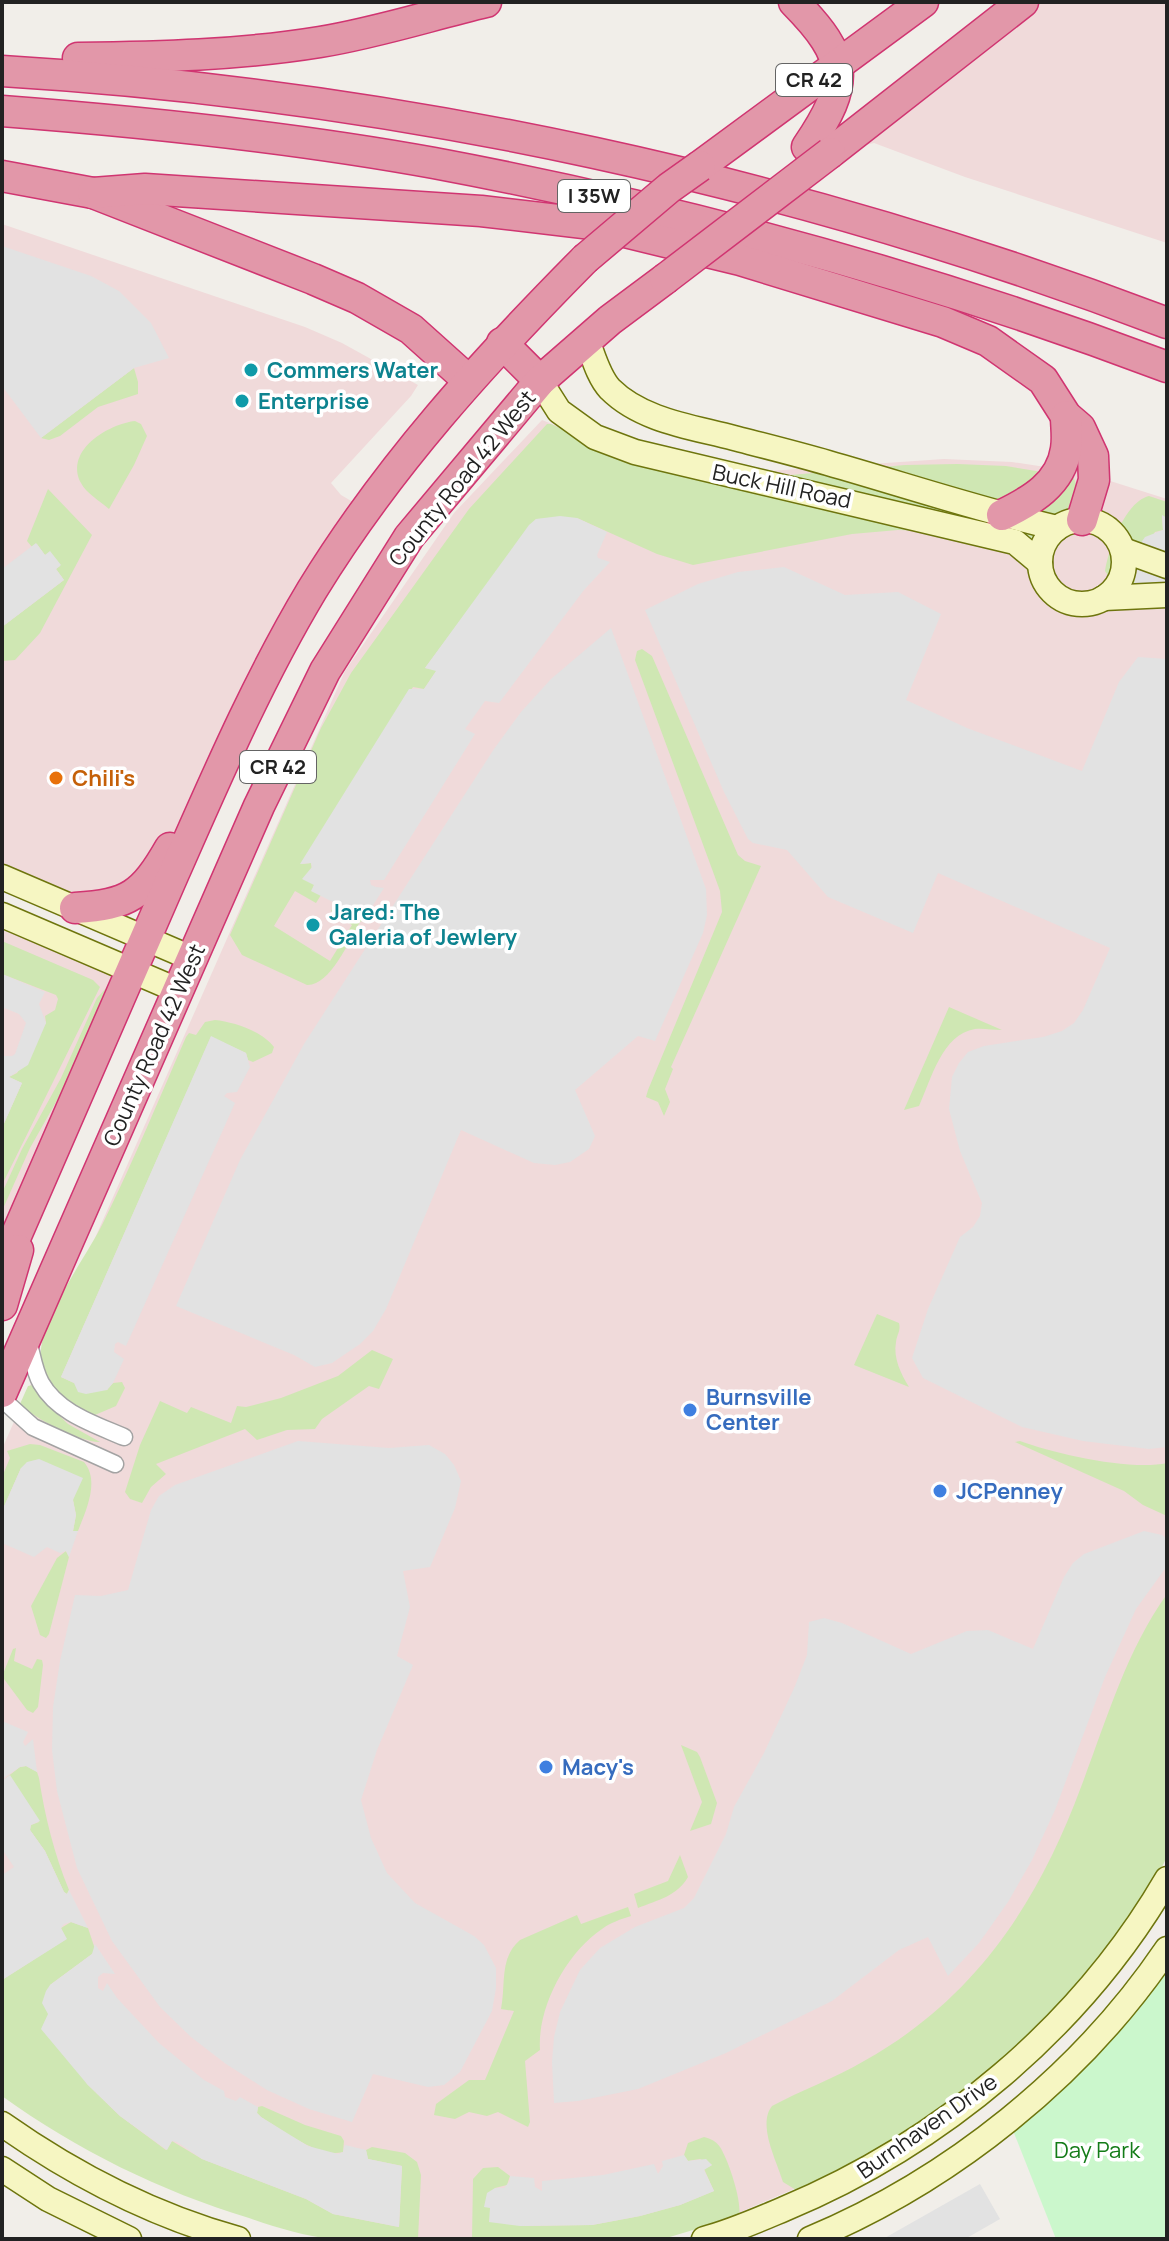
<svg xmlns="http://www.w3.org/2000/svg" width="1169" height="2241" viewBox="0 0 1169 2241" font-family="Manrope,sans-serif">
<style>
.commercial{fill:#f0dada}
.grass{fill:#cfe7b3}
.park{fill:#cbf7cc}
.parking{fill:#e2e2e2}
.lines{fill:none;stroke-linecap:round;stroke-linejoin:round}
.street-casing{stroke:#a3a3a3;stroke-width:19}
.secondary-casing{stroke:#6e750d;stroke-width:27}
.highway-casing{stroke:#d03571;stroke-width:33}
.street{stroke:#fff;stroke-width:16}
.secondary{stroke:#f6f6c2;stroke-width:24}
.highway{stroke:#e297a9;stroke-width:30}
.highway-bridge-casing{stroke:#d03571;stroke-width:33;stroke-linecap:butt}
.highway-bridge{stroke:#e297a9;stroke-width:30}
.culture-dot{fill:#0f9aa8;stroke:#fff;stroke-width:3}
.food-dot{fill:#e8710a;stroke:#fff;stroke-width:3}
.shop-dot{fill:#3f7fe0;stroke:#fff;stroke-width:3}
.labels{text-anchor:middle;stroke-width:7;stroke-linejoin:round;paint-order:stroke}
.shield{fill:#fff;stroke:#646464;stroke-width:2}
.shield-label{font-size:20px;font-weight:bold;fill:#222}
.culture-label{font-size:22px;font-weight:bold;fill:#0d838f;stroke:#fff;text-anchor:start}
.street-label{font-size:22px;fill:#222;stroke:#fff}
.food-label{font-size:22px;font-weight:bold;fill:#c56008;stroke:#fff;text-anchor:start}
.shop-label{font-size:22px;font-weight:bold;fill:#366cbe;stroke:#fff;text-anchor:start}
.park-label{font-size:22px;fill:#147c18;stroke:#fff}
</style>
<rect width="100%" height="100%" fill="#f1eee9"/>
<g class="commercial">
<polygon points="1023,2 1167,2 1167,243 965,177 874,143 830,153"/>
<polygon points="2,224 305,327 342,343 418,385 411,396 331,483 341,495 365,509 154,875 109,906 2,877"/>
<polygon points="542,420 629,455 727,474 944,459 1012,462 1085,473 1167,499 1167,1850 803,2185 729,2217 645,2239 366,2239 2,2089 2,1449 345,671 454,513"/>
<polygon points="2,915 131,970 2,1268"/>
</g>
<g class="grass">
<polygon points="134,368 138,382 138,394 98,407 60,436 49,440 41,438"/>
<path d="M135 421 141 424 147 436 134 465 109 509C100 501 86 493 81 483 64 450 109 424 135 421Z"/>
<path d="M547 424H551L614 453 745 479 905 465 957 464 1006 466 1073 477C1086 497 1067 545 1046 555L922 531 898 530 852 534 693 565 657 554 577 518 536 519 425 668 437 670 424 689 413 687 301 864 311 863 314 885 312 891 321 895 316 903 295 891 274 926 330 961 352 925 331 911 334 906 349 915 356 904 365 910 364 920 360 922C349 941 330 986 307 985L242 955 230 935 321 728 351 673 469 509Z"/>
<polygon points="48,489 92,535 40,633 15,660 2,661 2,627 64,580 56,569 60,566 50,552 45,555 37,544 32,547 27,541"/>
<path d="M1149 496 1167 502V518L1162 516 1163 530 1155 532 1136 563 1135 582 1131 587 1115 586 1105 571C1109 548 1125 502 1149 496Z"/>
<polygon points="642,649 652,656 738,855 745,861 761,866 671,1067 673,1069 665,1089 670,1102 664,1116 658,1102 646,1097 648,1090 722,912 720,891 712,869 635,660 637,651"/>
<polygon points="2,941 93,980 100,987 2,1185 2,1128 22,1083 9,1077 17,1073 46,1023 45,1016 55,1010 58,999 56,995 2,974"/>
<polygon points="106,988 69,1079 30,1148 2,1211 2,1193 22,1149 61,1078 97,998"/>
<path d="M949 1007 1002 1030C993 1030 983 1028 975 1029 942 1034 931 1080 919 1106L904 1110Z"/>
<path d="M215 1020C234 1022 262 1031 274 1047L272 1053 253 1062 248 1060 246 1053 211 1037 61 1377 74 1383 107 1390 113 1383 122 1382 125 1388 116 1406 95 1415C68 1404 43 1388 41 1355 39 1320 87 1256 103 1223 133 1162 159 1099 186 1037L189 1033 196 1035 205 1022Z"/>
<path d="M877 1314 899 1323C901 1331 897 1334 896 1342 893 1358 901 1374 909 1387L854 1365Z"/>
<polygon points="372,1350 393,1359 379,1389 369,1386 322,1419 315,1429 287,1430 257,1440 245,1429 156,1464 166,1474 151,1487 142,1503 130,1499 125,1492 140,1445 160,1401 187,1413 191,1407 231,1423 237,1406 246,1407 281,1398 338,1376"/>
<path d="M33 1385 41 1398 68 1424 100 1442C83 1443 31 1417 20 1404L28 1386Z"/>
<path d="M1020 1441C1055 1454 1131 1471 1167 1463V1516L1143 1505 1124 1491 1015 1442Z"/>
<path d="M30 1444 40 1445 84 1462C100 1481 86 1510 78 1531H73L76 1515 73 1500 21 1468 2 1511V1477L10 1458 7 1451Z"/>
<polygon points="66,1551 69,1557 49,1634 46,1638 40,1635 31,1606 57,1558"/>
<path d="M1167 1594C1167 1657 1167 1719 1167 1782 1167 1803 1169 1834 1167 1855 1164 1869 1138 1903 1129 1916 1047 2034 931 2139 796 2190L783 2182C777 2161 757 2125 772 2106 802 2090 835 2078 864 2061 975 1999 1038 1903 1081 1787 1106 1722 1126 1651 1167 1594Z"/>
<polygon points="16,1648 14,1661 32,1669 37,1659 42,1660 43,1665 38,1707 33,1713 27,1710 4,1679 3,1674 13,1649"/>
<polygon points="681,1745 697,1752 700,1757 717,1803 711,1824 690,1831 702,1802"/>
<path d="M26 1766 37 1772 39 1778C45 1817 54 1853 69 1890L67 1894 64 1892 45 1851 30 1830 31 1825 39 1822 9 1776 2 1781 20 1767Z"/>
<path d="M680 1855 688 1877C677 1896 658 1900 638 1908L634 1894 668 1881Z"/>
<path d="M628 1907 631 1916C621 1919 610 1923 602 1929 566 1953 537 2008 540 2050L525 2061 530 2122 528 2127 498 2112 487 2116 469 2112 455 2119 434 2115 436 2104 469 2080H485L514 2011 501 2009C506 1984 499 1958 520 1940L577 1915 581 1924Z"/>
<path d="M71 1922 88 1928 95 1949 92 1954 50 1985 87 2084 120 2116 166 2150 172 2141 202 2159 306 2199 333 2214 399 2227 402 2166 368 2159 366 2150 372 2147 405 2153 417 2162 421 2175 418 2239C390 2239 360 2241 332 2239 304 2236 275 2227 249 2218 160 2191 77 2150 2 2096V1980L66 1939 61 1928Z"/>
<path d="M262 2106 305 2125 341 2136 344 2141 343 2152C319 2159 281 2129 261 2117L257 2113 258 2107Z"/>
<path d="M704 2137C711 2139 716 2141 720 2147 728 2159 742 2201 739 2214L733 2218 663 2239H472L473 2179 483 2168 498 2167 510 2176 507 2185 495 2188 490 2208 520 2226 592 2225 640 2216 680 2205 714 2191 704 2169 712 2165 700 2159 688 2161 684 2155 688 2143Z"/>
</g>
<polygon class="park" points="1167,1964 1167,2239 1056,2239 1012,2128"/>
<g class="parking">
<polygon points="2,246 91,276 119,291 151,323 169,358 134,368 41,438 2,386"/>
<polygon points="1162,515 1167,518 1167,592 1131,587 1135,582 1137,570 1138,547 1145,537 1163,530"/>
<polygon points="560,516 577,518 607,532 597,555 598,558 610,562 584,590 499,703 485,701 465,729 475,734 384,880 370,880 371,885 376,887 384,888 366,916 365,910 356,904 349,915 334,906 335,903 311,891 314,885 302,879 312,867 311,863 300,864 409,689 424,689 436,671 425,668 529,525 536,519"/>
<polygon points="36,543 45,555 50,551 61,565 56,569 64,580 2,627 2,569"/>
<polygon points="784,567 845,595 898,592 941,614 906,700 967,728 1082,771 1119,682 1138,657 1167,659 1167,1447 1149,1449 1083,1441 1022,1427 923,1378 912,1358 928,1309 960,1237 973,1227 980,1216 982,1203 960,1151 949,1109 952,1077 959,1063 968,1052 984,1046 1043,1037 1062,1031 1074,1023 1083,1010 1110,948 938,873 913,933 828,897 787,850 753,843 748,839 724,792 645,610 698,584 738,572"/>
<polygon points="611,628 706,889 707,915 703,933 655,1041 638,1036 575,1090 595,1136 589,1149 570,1162 555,1165 534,1163 461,1130 386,1309 373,1331 360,1344 332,1363 315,1367 294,1355 176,1306 240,1160 304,1044 494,749 521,712 551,679"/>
<polygon points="2,974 45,992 39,1004 46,1023 28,1065 9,1077 22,1083 2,1128 2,1056 12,1056 15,1054 26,1023 19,1014 2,1007"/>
<polygon points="211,1036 246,1053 250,1067 237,1092 227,1093 224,1096 235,1103 126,1346 118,1342 115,1344 114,1352 124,1359 113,1383 107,1390 86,1394 78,1392 74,1383 61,1377"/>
<polygon points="298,1441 389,1448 429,1445 445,1454 454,1465 461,1481 455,1508 430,1567 403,1571 410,1607 397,1656 413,1665 377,1750 361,1800 371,1838 387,1873 415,1903 474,1936 484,1945 496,1968 496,1988 492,2011 460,2072 444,2085 428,2087 373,2074 352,2122 309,2109 267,2090 226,2064 191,2037 160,2007 112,1941 77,1868 57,1791 52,1750 53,1707 60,1661 75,1595 101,1596 128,1590 151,1510 159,1496 175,1485"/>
<polygon points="39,1459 83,1478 73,1500 76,1515 73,1531 78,1531 69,1557 66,1551 60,1553 47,1547 34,1557 2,1543 2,1511 21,1468 27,1462"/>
<polygon points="1144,1531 1162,1535 1167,1539 1167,1566 1136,1609 1105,1677 1055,1810 1032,1860 1008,1902 979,1943 948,1976 928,1937 899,1950 832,2001 726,2053 638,2089 578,2101 554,2103 552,2062 554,2037 560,2012 580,1970 600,1948 635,1927 684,1908 694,1898 726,1834 734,1807 764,1753 795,1686 807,1655 809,1622 824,1618 842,1623 911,1654 967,1631 988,1630 1033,1649 1064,1577 1073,1563 1084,1554"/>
<polygon points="2,1721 28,1732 23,1742 25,1746 33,1739 37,1772 26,1766 20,1767 2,1779"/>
<polygon points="10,1775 40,1821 31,1825 30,1830 45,1851 64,1892 67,1894 69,1890 88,1928 71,1922 64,1924 61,1928 67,1939 2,1980 2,1875 14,1867 2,1849 2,1781"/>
<polygon points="95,1944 115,1974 103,1973 98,1977 98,1988 103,1991 107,1983 117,1998 159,2043 204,2080 224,2091 225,2097 236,2101 240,2097 258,2107 257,2113 261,2117 308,2146 338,2154 343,2152 345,2145 366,2150 368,2159 402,2166 399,2227 333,2214 306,2199 202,2159 177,2142 172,2141 167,2150 120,2116 87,2084 41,2029 48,2014 42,2003 46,1991 50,1985 92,1954"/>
<polygon points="684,2155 688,2161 706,2159 712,2165 704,2170 714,2191 680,2205 640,2216 592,2225 520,2226 489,2222 490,2208 484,2207 487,2193 495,2188 504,2188 510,2181 510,2176 534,2178 535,2187 542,2191 542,2181 603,2175 654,2164 658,2174 663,2166 662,2161"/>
<polygon points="980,2184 1000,2219 965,2239 883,2239"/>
</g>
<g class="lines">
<g class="street-casing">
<g id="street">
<path d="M28 1340C32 1354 34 1371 41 1383 58 1413 94 1424 124 1437"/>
<polyline points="2,1399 33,1427 115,1464"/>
</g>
</g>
<g class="secondary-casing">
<g id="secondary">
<path d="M587 340C593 355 598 376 610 389 642 421 693 427 734 438 765 446 797 454 828 463 905 485 980 510 1057 528"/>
<polyline points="540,381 559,411 595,437 635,452 1015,542 1040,563"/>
<circle cx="1082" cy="562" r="42"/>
<polyline points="1123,550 1167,566"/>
<polyline points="1104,598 1167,595"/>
<polyline points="2,877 191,958"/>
<polyline points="2,915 177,990"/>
<path d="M2 2124C73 2174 155 2216 238 2239"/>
<polyline points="2,2169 48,2199 129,2239"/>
<path d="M704 2239C731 2232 758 2220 784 2209 940 2144 1081 2027 1167 1879"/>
<path d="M810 2239C951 2180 1081 2076 1167 1949"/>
</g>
</g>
<g class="highway-casing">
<g id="highway">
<path d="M794 2C849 58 851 82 807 147"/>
<path d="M78 58C159 57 240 55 320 42 376 33 431 15 486 2"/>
<path d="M2 71C399 95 795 181 1167 323"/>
<path d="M2 111C146 122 291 137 434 163 684 210 929 277 1167 367"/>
<polyline points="830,153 1023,2"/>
<polyline points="700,166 923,2"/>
<polyline points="2,176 93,193 313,279 357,298 411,329 469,381"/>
<polyline points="93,193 145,189 481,211 592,224 740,260 943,322 988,341 1043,380 1066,416 1080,428 1093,456 1094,480 1082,520"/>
<polyline points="502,343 540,381"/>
<path d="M1002 515C1031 501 1061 484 1066 449 1068 438 1066 426 1066 416"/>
<path d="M75 908C129 905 143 895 170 848"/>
<path d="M2 1268C59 1137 116 1005 174 873 216 778 258 680 312 590 388 466 483 362 585 259"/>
<polyline points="2,1305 18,1250"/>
<polyline points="2,1392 259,806 325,671 409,537 540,381 610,320 665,279"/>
</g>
</g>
<use href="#street" class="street"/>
<use href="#secondary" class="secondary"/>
<use href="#highway" class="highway"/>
<g class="highway-bridge-casing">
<g id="highway-bridge">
<polyline points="585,259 669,188 700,166"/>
<polyline points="665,279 830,153"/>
</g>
</g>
<use href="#highway-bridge" class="highway-bridge"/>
</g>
<g class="culture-dot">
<circle cx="251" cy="370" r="8"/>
<circle cx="242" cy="401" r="8"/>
<circle cx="313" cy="925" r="8"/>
</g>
<circle class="food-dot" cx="56" cy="778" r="8"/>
<g class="shop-dot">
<circle cx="690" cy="1410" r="8"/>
<circle cx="940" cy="1491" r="8"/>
<circle cx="546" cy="1767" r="8"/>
</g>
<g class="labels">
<g class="shield">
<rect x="776" y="64" width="76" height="32" rx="6"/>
<rect x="558" y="180" width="72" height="32" rx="6"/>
<rect x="240" y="751" width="76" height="32" rx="6"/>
</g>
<g class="shield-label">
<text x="814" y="87">CR 42</text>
<text x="594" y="203">I 35W</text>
<text x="278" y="774">CR 42</text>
</g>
<g class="culture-label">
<text x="267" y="378">Commers Water</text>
<text x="258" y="409">Enterprise</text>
<text x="329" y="920">Jared: The<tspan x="329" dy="25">Galeria of Jewlery</tspan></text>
</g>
<g class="street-label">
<text transform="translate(462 478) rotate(-51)" y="8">County Road 42 West</text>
<text transform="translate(782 486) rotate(12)" y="8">Buck Hill Road</text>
<text transform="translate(154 1045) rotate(-66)" y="8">County Road 42 West</text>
<text transform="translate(927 2126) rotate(-35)" y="8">Burnhaven Drive</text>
</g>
<g class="food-label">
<text x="72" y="786">Chili's</text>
</g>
<g class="shop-label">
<text x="706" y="1405">Burnsville<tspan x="706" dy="25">Center</tspan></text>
<text x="956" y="1499">JCPenney</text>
<text x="562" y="1775">Macy's</text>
</g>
<g class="park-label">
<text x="1097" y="2158">Day Park</text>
</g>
</g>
<rect width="1169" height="2241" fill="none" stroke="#222222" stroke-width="8"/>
</svg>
